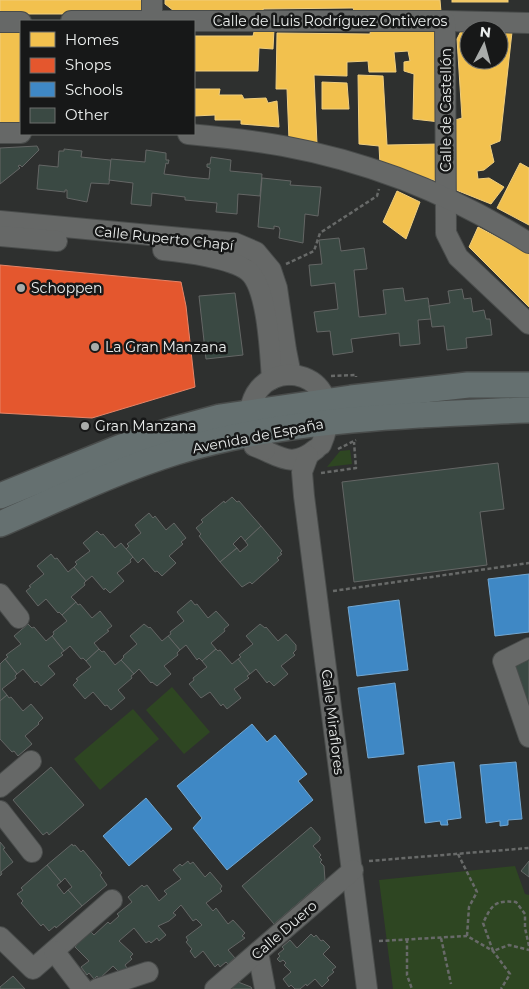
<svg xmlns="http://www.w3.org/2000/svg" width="529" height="989" viewBox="0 0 529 989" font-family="Montserrat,sans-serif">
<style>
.green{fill:#2e4622}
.homes{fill:#f2c14e;stroke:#f0ce7e}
.shops{fill:#e4572e;stroke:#e68467}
.schools{fill:#3f88c5;stroke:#73a7d1}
.building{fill:#3a4943;stroke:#646665}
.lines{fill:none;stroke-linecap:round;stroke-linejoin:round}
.minor-casing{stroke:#494c4b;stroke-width:22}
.major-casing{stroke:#494c4b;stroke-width:28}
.path{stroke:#686a69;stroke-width:2.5;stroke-dasharray:4 2.5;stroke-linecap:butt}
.minor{stroke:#666867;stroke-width:20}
.major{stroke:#657070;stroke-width:25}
.poi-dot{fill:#a9acaa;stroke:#171818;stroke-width:2}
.labels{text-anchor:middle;stroke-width:5;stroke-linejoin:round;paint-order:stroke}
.street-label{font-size:14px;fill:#ebeeed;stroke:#171818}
.poi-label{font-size:14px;fill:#ebeeed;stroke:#171818;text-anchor:start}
</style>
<rect width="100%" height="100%" fill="#2e302f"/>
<g class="green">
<polygon points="350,450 352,464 327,467 340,451"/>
<polygon points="172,687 210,732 184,754 146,710"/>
<polygon points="133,709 159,739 100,790 74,759"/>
<polygon points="515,866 525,894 529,895 529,989 393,989 379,880"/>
</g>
<g class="homes">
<rect x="0" y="0" width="145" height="14"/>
<polygon points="165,0 440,0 441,12 355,13 353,8 263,9 264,14 174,11 165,4"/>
<rect x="452" y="0" width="56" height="2"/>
<polygon points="371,27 440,28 439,72 435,72 440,122 413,119 414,74 404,71 404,62 410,61 408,51 394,52 396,72 369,72 368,61 347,62 347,76 314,75 317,144 289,140 287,89 276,89 277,33 370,34"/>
<polygon points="255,28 274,29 273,49 259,48 258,71 194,71 194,36 253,36"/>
<polygon points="462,29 469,30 469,60 499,60 499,31 512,32 500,141 490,145 494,162 484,170 477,171 478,179 489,178 504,187 491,204 456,190 455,120 462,118 457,39"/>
<polygon points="21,31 21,125 0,125 0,32"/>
<polygon points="358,75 383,76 387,145 440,144 440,182 380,165 379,146 359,144"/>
<polygon points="322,82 347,83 349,109 322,109"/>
<polygon points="194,89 220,89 219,95 242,95 244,99 266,98 268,103 277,101 279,127 241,124 241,120 215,120 215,115 194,116"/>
<polygon points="520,163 529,168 529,225 497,208"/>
<polygon points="397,191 420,202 406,239 383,222"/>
<polygon points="478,227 529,254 529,307 469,247"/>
</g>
<polygon class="shops" points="0,265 181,282 186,306 195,387 92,418 0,413"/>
<g class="schools">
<polygon points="529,574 529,632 495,636 488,579"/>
<polygon points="399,600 408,670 357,676 348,607"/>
<polygon points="395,683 404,754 368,758 358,688"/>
<polygon points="252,724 267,742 275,735 307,774 298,781 313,800 227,870 193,828 202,818 177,786"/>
<polygon points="454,762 461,818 447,820 448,825 441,825 440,821 425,823 418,766"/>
<polygon points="516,762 522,819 508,820 508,825 500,826 500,821 486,823 480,765"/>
<polygon points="146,798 172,829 129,866 103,836"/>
</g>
<g class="building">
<polygon points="37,146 39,150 22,167 20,165 18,166 20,168 0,184 0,148"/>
<polygon points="64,149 82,151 81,157 110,160 111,162 109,184 91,183 87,202 67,198 67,190 65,190 65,192 37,189 39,165 58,167 59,151 64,151"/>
<polygon points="146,150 166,153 166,160 169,160 168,164 166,163 164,174 188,177 209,179 210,168 207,167 207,164 210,164 211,157 231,160 230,171 262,174 260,196 238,194 237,214 216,212 217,203 185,200 185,197 152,193 151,206 131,204 133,183 109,180 111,159 145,162"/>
<polygon points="262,178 291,181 290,185 321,187 318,216 305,214 303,243 279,238 280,230 279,227 274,226 274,229 258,227"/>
<polygon points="339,238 341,251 364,248 367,269 354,270 359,317 386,314 383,290 403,288 405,301 428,298 431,319 418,320 420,344 400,346 399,333 351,339 353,352 333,355 330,331 317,332 314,312 338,309 335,283 311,286 309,265 322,264 319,240"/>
<polygon points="462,289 464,299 471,298 473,312 484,310 486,319 490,319 492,335 466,338 467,348 447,350 444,326 432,327 429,306 450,303 448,291"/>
<polygon points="235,293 243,355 206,359 199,296"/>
<polygon points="498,463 504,509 480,512 487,565 354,582 342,482"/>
<polygon points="232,497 237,502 239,501 261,526 245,541 241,536 233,544 237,548 220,562 199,536 201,534 196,528 203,522 201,520 224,501 225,503"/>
<polygon points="149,513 153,518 155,516 166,530 174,523 186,538 181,542 183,544 169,556 176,563 162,576 157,571 155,572 143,558 138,563 126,549 129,546 127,544 141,533 135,525"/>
<polygon points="261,526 282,551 280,553 282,554 277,558 279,560 252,584 250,582 242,587 220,562 237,548 240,552 248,545 245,541"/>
<polygon points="97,531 101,535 103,534 115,548 121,543 133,557 130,560 131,562 117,573 124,581 110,593 105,588 104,590 92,576 86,581 74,567 77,564 75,562 90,551 83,543"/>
<polygon points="51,554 55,559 57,558 68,572 74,567 86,581 84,583 85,585 71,597 76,602 62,615 59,612 58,613 46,599 38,606 26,591 31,587 29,586 44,574 37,566"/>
<polygon points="191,600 195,605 197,604 208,618 216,611 229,625 224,629 225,631 211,643 216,649 202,661 199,658 197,660 186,645 180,650 168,636 171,634 170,632 184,621 177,612"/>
<polygon points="76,602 78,605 80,604 92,618 100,611 112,626 107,630 109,631 94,643 99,649 86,661 83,658 81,659 70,646 64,651 52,636 54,634 53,632 67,621 62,615"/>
<polygon points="28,624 32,628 34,627 46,641 52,636 64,651 61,653 63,655 48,666 55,674 41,686 37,681 35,683 23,669 17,674 5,659 8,657 6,655 21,644 14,636"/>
<polygon points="144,624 149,628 150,627 162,641 168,636 180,650 177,653 178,655 164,666 171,674 157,686 152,682 151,683 139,669 134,674 121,660 124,657 123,656 137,644 130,636"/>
<polygon points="260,624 265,628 266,627 278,641 286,634 296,645 296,650 293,653 295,655 281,666 288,674 274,686 269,681 267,683 256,669 250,674 238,659 241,657 239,655 253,644 246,636"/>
<polygon points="99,649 102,652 104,651 115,665 121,660 134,674 131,676 132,678 118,690 125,698 111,710 107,705 105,706 93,692 85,699 73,685 78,680 76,679 91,667 86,661"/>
<polygon points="216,649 218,651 220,650 232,664 238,659 250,674 247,676 249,678 234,689 241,698 227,709 223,704 221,706 210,692 201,698 189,684 194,680 193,678 207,667 202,661"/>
<polygon points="529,655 529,724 509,668"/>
<polygon points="5,659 17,674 15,676 16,678 2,689 7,695 0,701 0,664"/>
<polygon points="7,695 9,698 11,697 23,711 31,704 43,718 38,723 39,724 25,736 32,744 18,756 14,751 12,752 0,739 0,701"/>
<polygon points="51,767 84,805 49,835 47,832 43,835 13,800"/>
<polygon points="311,827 320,837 320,840 313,846 321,855 319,857 322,860 320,862 324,866 325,880 274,924 242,886"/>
<polygon points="0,842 5,848 3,849 13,862 1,872 2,874 0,876"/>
<polygon points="72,844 73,846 75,845 81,852 83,850 102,873 100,875 107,885 82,906 68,890 72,887 65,878 61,882 47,865"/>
<polygon points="188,861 190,864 193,862 205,877 210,872 222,886 220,889 222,891 206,903 213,911 216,908 228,924 233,920 245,933 242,936 245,938 228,950 235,958 228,964 226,962 220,967 218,964 215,967 203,951 195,958 190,951 192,949 186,942 188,940 186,937 202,925 196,919 193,921 181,905 173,913 176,915 169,921 158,926 166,935 159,941 157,938 151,943 149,941 146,943 134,928 119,941 133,954 130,957 132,959 125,965 127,968 120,973 113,966 99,979 97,976 94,979 89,973 87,975 81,967 89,961 75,947 77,944 75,942 89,930 94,935 108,922 110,924 119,916 117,914 132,902 128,897 142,885 144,887 147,885 159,901 167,894 164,891 181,879 173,870 180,864 182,866"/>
<polygon points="529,861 529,877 521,871"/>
<polygon points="47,865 61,882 57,885 64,894 68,890 82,906 56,928 55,926 49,931 43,924 41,926 21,903 23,901 17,894 23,890 21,888"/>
<polygon points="311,934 314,937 316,935 321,941 323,940 330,947 323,954 336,967 332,970 334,972 327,978 329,980 322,987 315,979 307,986 306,984 300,989 295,989 291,985 289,987 283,979 291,972 284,965 286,963 283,960 280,962 277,959 280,956 278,954 284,949 282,947 290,940 297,948"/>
<polygon points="13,976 25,989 0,989 0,987"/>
<polygon points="238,982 251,987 252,989 230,989"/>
</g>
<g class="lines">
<g class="minor-casing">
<g id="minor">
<polyline points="152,0 152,21"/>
<polyline points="71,21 445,21 529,23"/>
<polyline points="445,21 446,233 458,257 529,324"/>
<polyline points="0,22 21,22"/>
<polyline points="0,133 21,133"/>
<path d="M188 134C220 137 251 140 283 146 370 162 454 196 529 243"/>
<polyline points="0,221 235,243 256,252 271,270 277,288 286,350 291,375"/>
<polyline points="0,236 57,241"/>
<path d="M163 250C184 252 232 258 248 271 268 287 270 354 272 379"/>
<path d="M254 446C279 455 291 470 316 449"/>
<path d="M265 450C254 436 246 423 251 405 266 352 353 371 321 445"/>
<polyline points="308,456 302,472 304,496 367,989"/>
<polyline points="0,594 19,618"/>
<polyline points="529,648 503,661 529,737"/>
<polyline points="0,787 31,761"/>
<polyline points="0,811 32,852"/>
<polyline points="0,937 33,969 112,900"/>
<polyline points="54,951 83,989"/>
<polyline points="258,952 265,989"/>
<polyline points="97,989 148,972"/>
<polyline points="215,989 353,870"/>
</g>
</g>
<g class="major-casing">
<g id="major">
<polyline points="0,496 121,447 172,430 220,417 351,398 468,385 529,385"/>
<path d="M0 524C58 499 115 471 176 452 254 428 337 420 419 415 456 413 492 411 529 410"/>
</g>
</g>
<g class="path">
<polyline points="286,264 314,251 320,233 377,196 379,189"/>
<polyline points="331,376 356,375 356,377"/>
<polyline points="338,449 356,440"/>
<polyline points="321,473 356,468 354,442"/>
<polyline points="333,591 529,563"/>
<polyline points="458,854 477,892 469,907 467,936"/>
<polyline points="369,861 529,848"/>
<polyline points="441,938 451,984"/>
<polyline points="407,939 407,975 412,989"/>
<polyline points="379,941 467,936 493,951 510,974 501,989"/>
<path d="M529 946 525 928V914L516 902C494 900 492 905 483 923L493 951 509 945 529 950"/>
</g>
<use href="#minor" class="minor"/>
<use href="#major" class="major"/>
</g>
<g class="poi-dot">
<circle cx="21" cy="288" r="5"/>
<circle cx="95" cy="347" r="5"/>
<circle cx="85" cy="426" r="5"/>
</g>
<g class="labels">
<g class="street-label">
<text x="330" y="26">Calle de Luis Rodríguez Ontiveros</text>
<text transform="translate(446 110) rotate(-90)" y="5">Calle de Castellón</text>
<text transform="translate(164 238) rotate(6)" y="5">Calle Ruperto Chapí</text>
<text transform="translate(258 436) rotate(-11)" y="5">Avenida de España</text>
<text transform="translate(333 722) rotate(83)" y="5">Calle Miraflores</text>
<text transform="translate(284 930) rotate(-41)" y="5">Calle Duero</text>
</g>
<g class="poi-label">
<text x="31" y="293">Schoppen</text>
<text x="105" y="352">La Gran Manzana</text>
<text x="95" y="431">Gran Manzana</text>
</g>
</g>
<rect x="20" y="20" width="175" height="115" fill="#171818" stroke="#6c6e6d"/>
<rect x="30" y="32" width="25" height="15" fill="#f2c14e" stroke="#6c6e6d"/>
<text x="65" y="45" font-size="15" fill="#ebeeed">Homes</text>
<rect x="30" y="58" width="25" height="15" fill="#e4572e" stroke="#6c6e6d"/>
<text x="65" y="70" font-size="15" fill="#ebeeed">Shops</text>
<rect x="30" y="82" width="25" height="15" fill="#3f88c5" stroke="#6c6e6d"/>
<text x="65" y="95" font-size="15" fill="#ebeeed">Schools</text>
<rect x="30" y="108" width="25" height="15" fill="#3a4943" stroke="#6c6e6d"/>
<text x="65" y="120" font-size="15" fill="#ebeeed">Other</text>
<g transform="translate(484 45) rotate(6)"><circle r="24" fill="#171818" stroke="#6c6e6d"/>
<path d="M0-4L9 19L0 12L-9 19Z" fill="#a9acaa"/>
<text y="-8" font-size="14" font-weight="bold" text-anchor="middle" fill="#ebeeed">N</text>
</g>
</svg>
